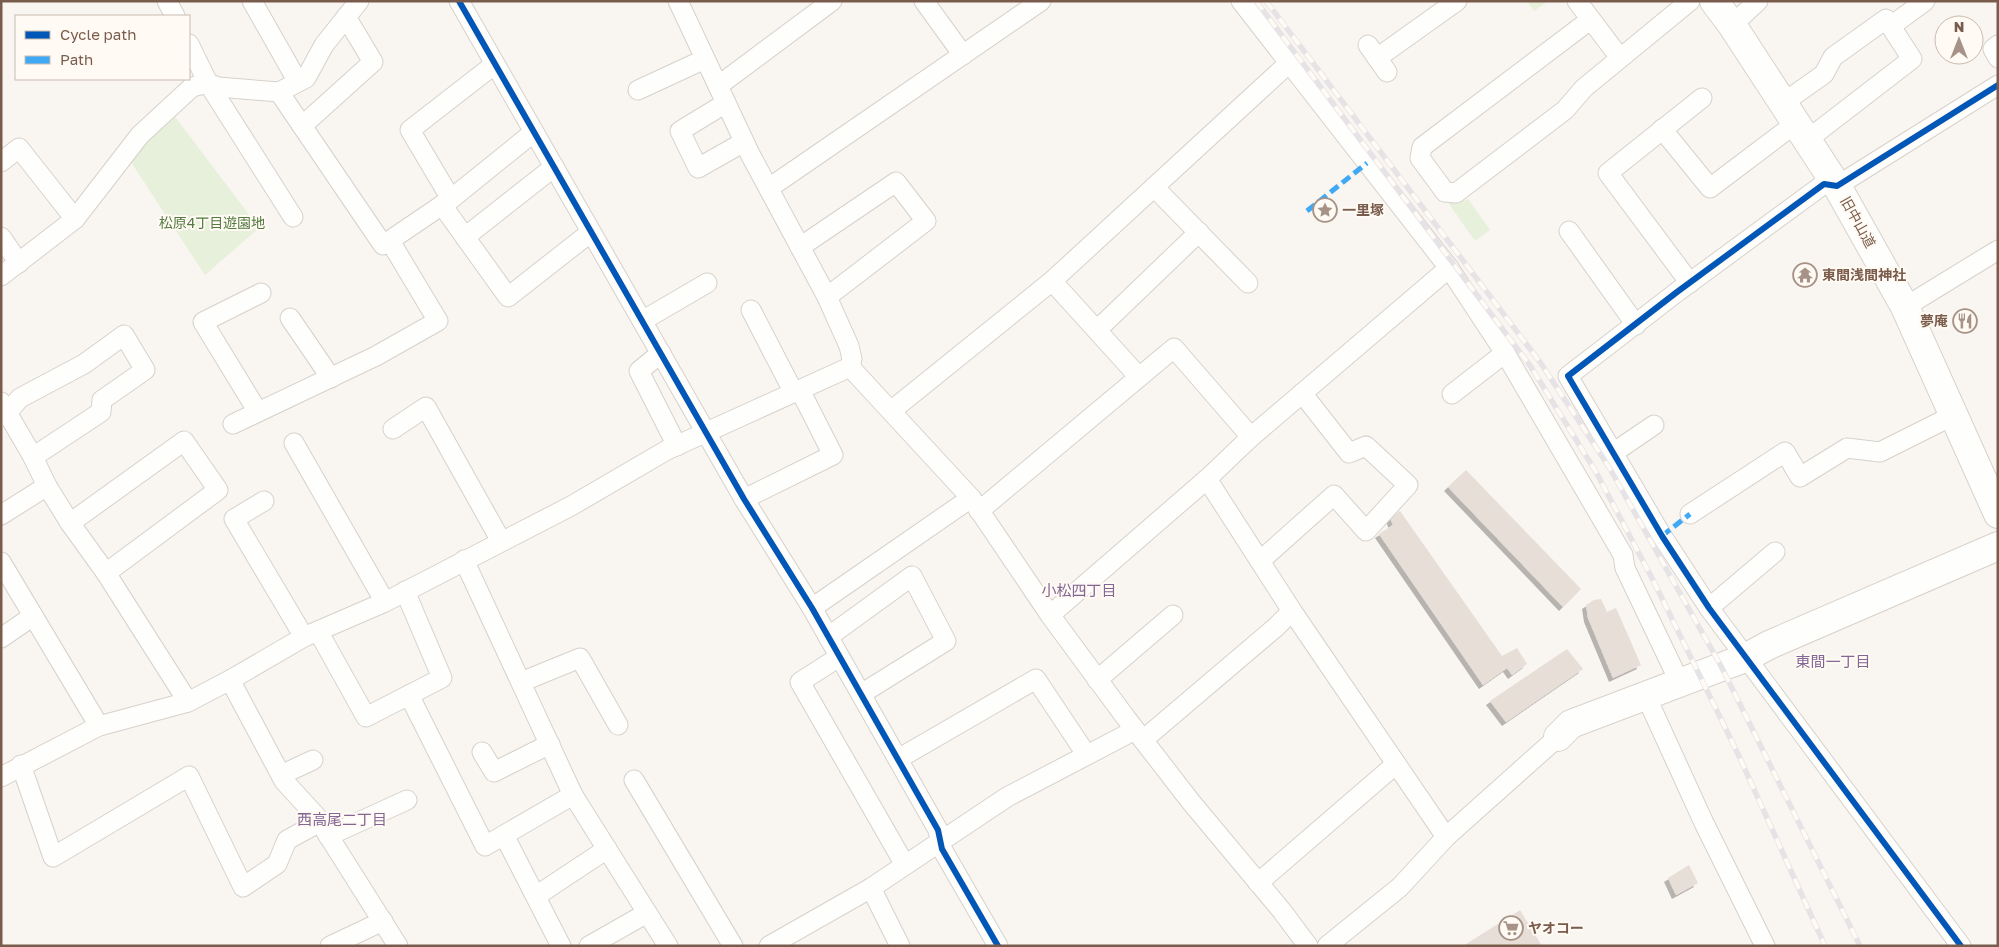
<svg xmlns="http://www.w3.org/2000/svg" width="1999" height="947" viewBox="0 0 1999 947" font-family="'Golos Text','Noto Sans JP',sans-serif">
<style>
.green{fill:#e7f0db}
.building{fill:#e6ded7;filter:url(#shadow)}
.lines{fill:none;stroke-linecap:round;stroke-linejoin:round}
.street-casing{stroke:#d7d1cb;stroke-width:21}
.secondary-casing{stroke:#d9d2cb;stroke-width:30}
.street{stroke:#fefefd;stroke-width:19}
.secondary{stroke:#fefefd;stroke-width:28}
.rail-casing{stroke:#e6e3e7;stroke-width:5.5}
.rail{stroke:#fffaf3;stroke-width:4;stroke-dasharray:11;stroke-linecap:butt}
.quiet{stroke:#3fa9f5;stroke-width:5;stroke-dasharray:10 5;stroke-linecap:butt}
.cycleway-casing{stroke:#fffaf3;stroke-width:9}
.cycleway{stroke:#0057b8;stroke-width:6}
.labels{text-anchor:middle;stroke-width:4;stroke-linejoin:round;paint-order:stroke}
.poi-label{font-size:14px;font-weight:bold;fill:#7a5c4d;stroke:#fffaf3;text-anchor:start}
.street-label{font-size:14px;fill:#7a5c4d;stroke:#fffaf3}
.park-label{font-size:14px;fill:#537a41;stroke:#fffaf3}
.neighbourhood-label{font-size:15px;fill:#846695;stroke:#fffaf3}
</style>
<defs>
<filter id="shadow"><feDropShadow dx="-4" dy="4" stdDeviation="0" flood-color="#0004"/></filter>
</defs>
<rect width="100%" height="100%" fill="#f9f5f0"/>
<g class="green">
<polygon points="1527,1 1548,1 1534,11"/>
<polygon points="170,110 259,228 205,275 127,156"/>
<polygon points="1460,196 1464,201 1468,199 1490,230 1475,241 1449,204"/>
</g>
<g class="building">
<polygon points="1466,470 1581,589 1563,607 1448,487"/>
<polygon points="1400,511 1502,656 1517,648 1527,664 1512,675 1507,668 1483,685 1379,534 1393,525 1390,518"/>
<polygon points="1601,599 1607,612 1616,608 1641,665 1613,678 1588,618 1586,605 1594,600"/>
<polygon points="1567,649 1583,669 1506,722 1490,701"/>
<polygon points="1689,865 1698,883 1676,895 1668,878"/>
<polygon points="1520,910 1542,946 1463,946"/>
</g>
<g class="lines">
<g class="street-casing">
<g id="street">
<polyline points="167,1 175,16"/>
<polyline points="252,1 298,82"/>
<polyline points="459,1 744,499 812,608 938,830 942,849 998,946"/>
<polyline points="678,1 750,154 827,297 849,346 852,359 850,367"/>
<polyline points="924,1 963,55"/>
<polyline points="1241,1 1449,268 1505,353 1623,555 1625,568 1680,683"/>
<polyline points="1577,1 1620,58"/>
<polyline points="1590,20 1422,147 1420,158 1445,192 1456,193 1565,110 1584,88 1690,1"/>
<polyline points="1732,25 1758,1"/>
<polyline points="1891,26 1925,1"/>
<polyline points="189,44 208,83 218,87 279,92 306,78 324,45 359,1"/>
<polyline points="1368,45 1387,72"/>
<polyline points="1998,45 1993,49 1998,58"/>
<polyline points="1377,58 1457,1"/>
<polyline points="718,86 832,1"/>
<polyline points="638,90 705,59"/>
<polyline points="279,92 383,245 451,199 534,132"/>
<polyline points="726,103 680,131 698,168 744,142"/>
<polyline points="1783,103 1824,74 1833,57 1886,19 1912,59 1807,140"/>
<polyline points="302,126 373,62 346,17"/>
<polyline points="1662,129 1710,188 1796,123"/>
<polyline points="1,162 19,148 75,219"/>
<polyline points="1154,187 1248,283"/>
<polyline points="769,188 1041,1"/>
<polyline points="451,199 410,130 495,64"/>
<polyline points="442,205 508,297 591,232"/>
<polyline points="1569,231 1636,325"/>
<polyline points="1,237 19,263"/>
<polyline points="465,237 554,167"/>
<polyline points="800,247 896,182 926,221 827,297"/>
<polyline points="1,276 75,219 140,135 192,87 208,83 293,217"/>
<polyline points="1052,281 1139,377"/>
<polyline points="1690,283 1608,173 1702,98"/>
<polyline points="1905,307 1998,250"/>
<polyline points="751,310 794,393"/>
<polyline points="290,318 331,378"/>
<polyline points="642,321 707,283"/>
<polyline points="1097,330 1199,232"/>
<polyline points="661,353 639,371 677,446"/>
<polyline points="850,367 971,498 1050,615 1126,718 1191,802 1282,911 1308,946"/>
<polyline points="1452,394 1505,353"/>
<polyline points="1,402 33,457 47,486 70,523 106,573 188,702"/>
<polyline points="891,411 1052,281 1289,63"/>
<polyline points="258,412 203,322 261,293"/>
<polyline points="1,416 8,412 20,398 84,364 124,335 145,370 102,400 101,412 33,457"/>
<polyline points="233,424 376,356 438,321 390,241"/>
<polyline points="393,429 426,407 501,541"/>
<polyline points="294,443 385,602"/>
<polyline points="1613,453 1654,425"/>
<polyline points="1207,479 1292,611 1446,837"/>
<polyline points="744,499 833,455 800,390"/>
<polyline points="264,501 234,519 304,637"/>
<polyline points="979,511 1174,348 1251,437"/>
<polyline points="1690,514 1785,452 1800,477 1847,448 1880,452 1954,415"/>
<polyline points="1,515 47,486"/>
<polyline points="70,523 184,441 218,490 106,573"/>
<polyline points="464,560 573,795 668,946"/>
<polyline points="1260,561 1334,495 1366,531 1408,485 1366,446 1349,453 1302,393"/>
<polyline points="1,562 99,726"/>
<polyline points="812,608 971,498"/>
<polyline points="1709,608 1775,552"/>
<polyline points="1050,615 1207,479 1251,437 1449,268"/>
<polyline points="318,631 366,717 442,678 405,591"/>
<polyline points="828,637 912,576 946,641 861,694"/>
<polyline points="1,638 33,616"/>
<polyline points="839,657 800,682 905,865"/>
<polyline points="230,680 284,781 316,816 398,946"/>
<polyline points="1097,680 1173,615"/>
<polyline points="521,682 580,658 618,725"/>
<polyline points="409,695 485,846 573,795"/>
<polyline points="1646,696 1704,823 1765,946"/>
<polyline points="1143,740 1276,627 1292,611"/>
<polyline points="482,752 494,772 550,744"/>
<polyline points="898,759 1036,679 1086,754"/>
<polyline points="21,765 53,857 189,776 243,887 277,864 287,840 320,822"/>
<polyline points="281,775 313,760"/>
<polyline points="1,777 99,726 188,702 230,680 304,637 385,602 571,506 667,450 850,367"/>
<polyline points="634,780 733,946"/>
<polyline points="504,835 561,946"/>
<polyline points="328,836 407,800"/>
<polyline points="1258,883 1396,764"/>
<polyline points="871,888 900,946"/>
<polyline points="536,896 607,849"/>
<polyline points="330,946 383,921"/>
<polyline points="589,946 647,913"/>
<polyline points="769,946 871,888 1007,797 1135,730"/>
<polyline points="1327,946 1400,887 1446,837 1558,737"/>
<polyline points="1961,946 1709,608 1662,536 1568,376 1677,292 1824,184 1837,186 1998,85"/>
</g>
</g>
<g class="secondary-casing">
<g id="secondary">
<polyline points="1714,1 1732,25 1837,186 1905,307 1998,514"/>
<polyline points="1558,737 1571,724 1745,658 1769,645 1998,546"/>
</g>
</g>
<use href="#street" class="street"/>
<use href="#secondary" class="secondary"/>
<g class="rail-casing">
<g id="rail">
<polyline points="1256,1 1531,367 1596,472 1653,580 1738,754 1825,946"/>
<polyline points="1266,1 1540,362 1609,467 1721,666 1860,946"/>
</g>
</g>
<use href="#rail" class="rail"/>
<g class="quiet">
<polyline points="1307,211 1367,163"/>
<polyline points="1662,536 1690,514"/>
</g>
<g class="cycleway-casing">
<g id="cycleway">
<polyline points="459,1 744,499 812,608 938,830 942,849 998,946"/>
<polyline points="1961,946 1709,608 1662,536 1568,376 1677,292 1824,184 1837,186 1998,85"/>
</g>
</g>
<use href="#cycleway" class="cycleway"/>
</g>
<defs>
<g id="sight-ring" transform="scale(1.25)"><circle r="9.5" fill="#fffaf3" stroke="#a69286" stroke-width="1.5"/><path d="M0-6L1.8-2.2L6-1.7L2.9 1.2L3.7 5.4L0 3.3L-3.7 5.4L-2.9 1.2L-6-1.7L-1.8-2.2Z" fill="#a69286"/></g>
<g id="temple-ring" transform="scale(1.25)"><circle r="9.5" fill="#fffaf3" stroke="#a69286" stroke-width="1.5"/><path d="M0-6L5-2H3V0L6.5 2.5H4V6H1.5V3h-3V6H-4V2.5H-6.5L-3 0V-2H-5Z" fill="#a69286"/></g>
<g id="restaurant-ring" transform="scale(1.25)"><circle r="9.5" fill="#fffaf3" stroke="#a69286" stroke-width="1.5"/><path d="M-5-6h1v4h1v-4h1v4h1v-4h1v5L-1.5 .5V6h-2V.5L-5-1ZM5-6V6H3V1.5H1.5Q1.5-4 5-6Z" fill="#a69286"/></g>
<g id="supermarket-ring" transform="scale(1.25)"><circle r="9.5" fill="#fffaf3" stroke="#a69286" stroke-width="1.5"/><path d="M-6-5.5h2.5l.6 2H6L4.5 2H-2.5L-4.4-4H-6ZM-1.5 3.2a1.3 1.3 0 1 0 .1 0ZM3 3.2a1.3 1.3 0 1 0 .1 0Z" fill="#a69286"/></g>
</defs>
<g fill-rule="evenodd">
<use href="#sight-ring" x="1325" y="210"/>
<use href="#temple-ring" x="1805" y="275"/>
<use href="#restaurant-ring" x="1965" y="321"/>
<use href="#supermarket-ring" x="1511" y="928"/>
</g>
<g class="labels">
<g class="poi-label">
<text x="1342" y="215">一里塚</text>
<text x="1822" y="280">東間浅間神社</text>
<text x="1948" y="326" text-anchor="end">夢庵</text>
<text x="1528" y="933">ヤオコー</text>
</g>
<g class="street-label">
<text transform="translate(1858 222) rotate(61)" y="5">旧中山道</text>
</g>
<g class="park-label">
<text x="212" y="228">松原4丁目遊園地</text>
</g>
<g class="neighbourhood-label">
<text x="1079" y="596">小松四丁目</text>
<text x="1833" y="667">東間一丁目</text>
<text x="342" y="825">西高尾二丁目</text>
</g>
</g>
<rect width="1999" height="947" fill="none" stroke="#7a5c4d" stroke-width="5"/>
<rect x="15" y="15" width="175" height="65" fill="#fffaf3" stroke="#cabbb1"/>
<rect x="25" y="31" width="25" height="8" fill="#0057b8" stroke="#cabbb1"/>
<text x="60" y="40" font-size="15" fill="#7a5c4d">Cycle path</text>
<rect x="25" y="56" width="25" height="8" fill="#3fa9f5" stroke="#cabbb1"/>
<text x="60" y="65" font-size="15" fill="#7a5c4d">Path</text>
<g transform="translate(1959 40)"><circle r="24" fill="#fffaf3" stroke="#cabbb1"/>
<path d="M0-4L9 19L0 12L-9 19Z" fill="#a69286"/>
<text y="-8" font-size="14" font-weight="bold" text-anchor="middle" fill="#7a5c4d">N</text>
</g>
</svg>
